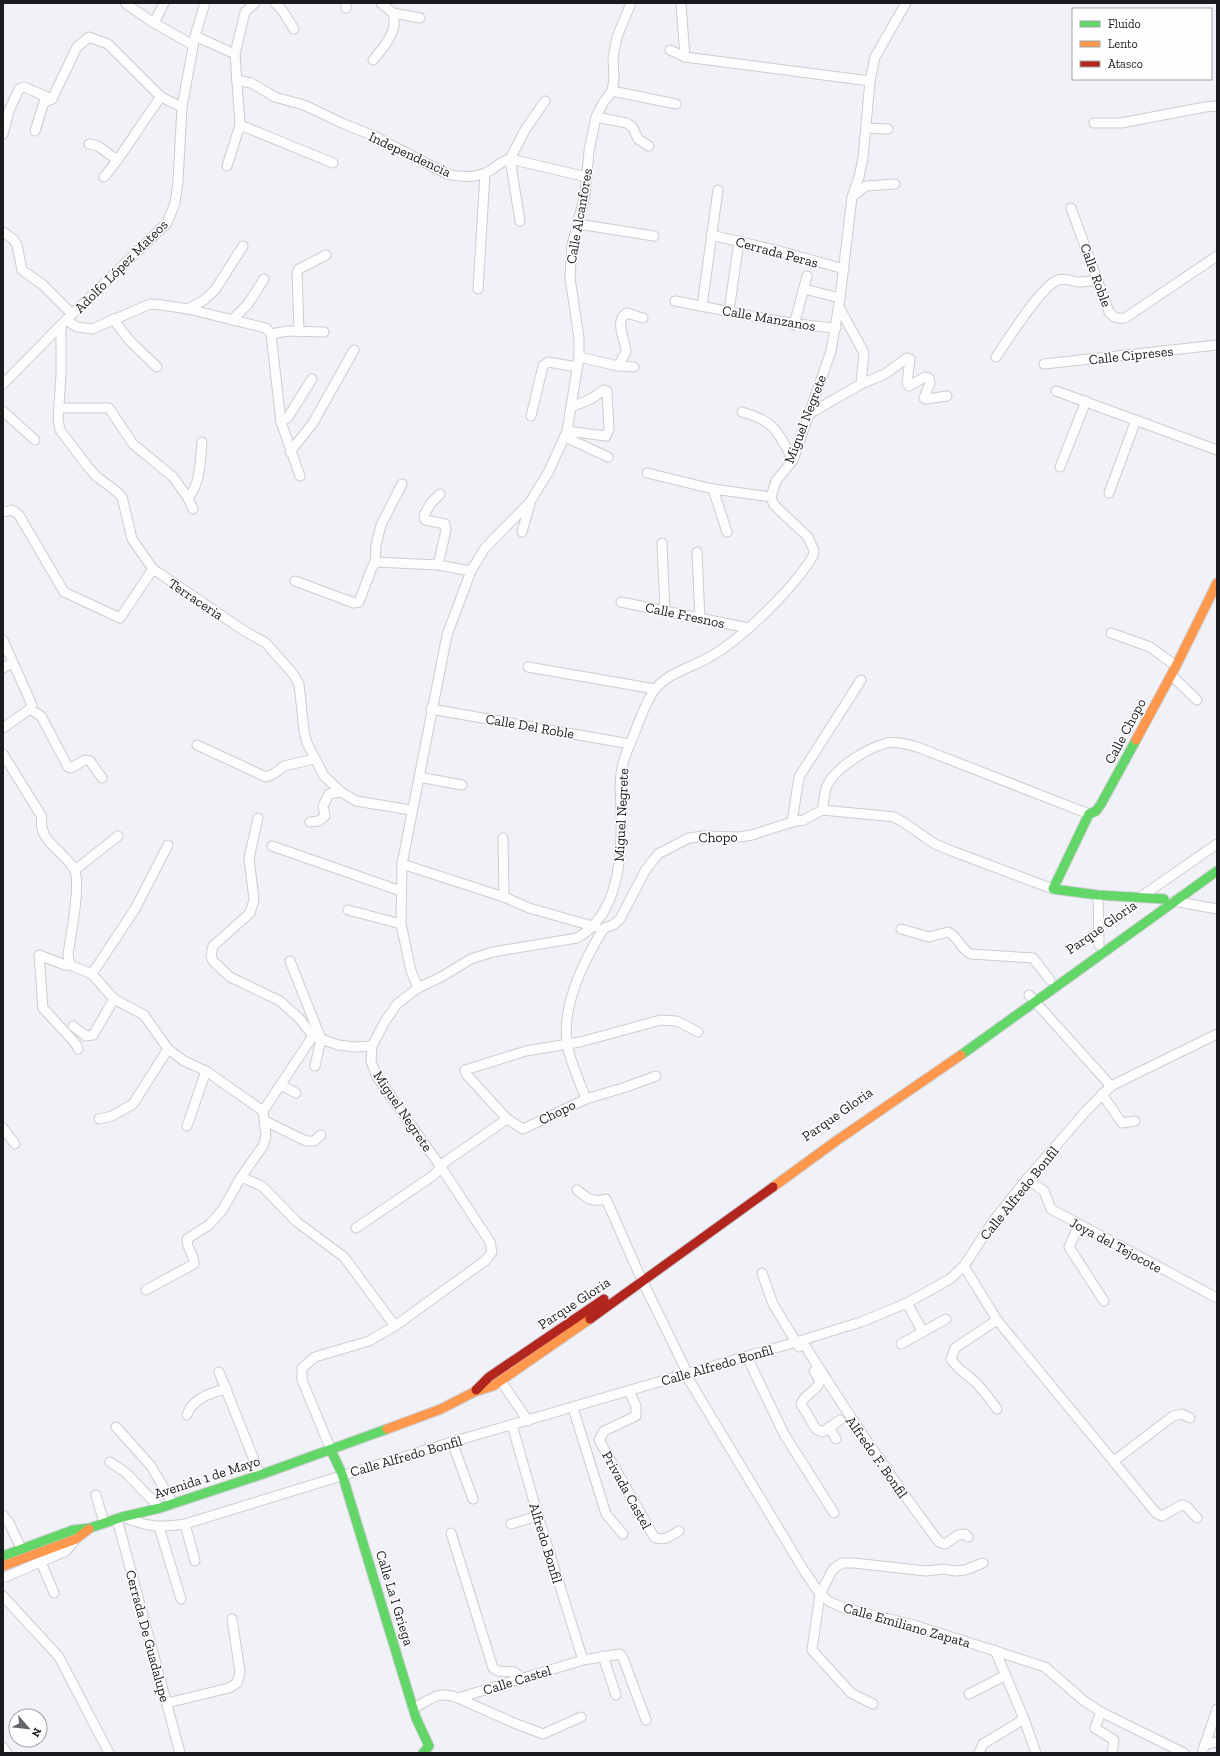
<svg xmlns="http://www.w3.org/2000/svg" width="1220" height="1756" viewBox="0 0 1220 1756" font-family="'Zilla Slab',serif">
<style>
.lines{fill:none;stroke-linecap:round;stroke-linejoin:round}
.street-casing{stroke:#cccdd2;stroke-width:11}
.fast-casing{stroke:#cccdd2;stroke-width:11}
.slow-casing{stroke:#cccdd2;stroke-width:11}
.jam-casing{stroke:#cccdd2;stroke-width:11}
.street{stroke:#fdfdfe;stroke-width:9}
.fast{stroke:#63d668;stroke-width:9}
.slow{stroke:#ff974d;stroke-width:9}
.jam{stroke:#b3261e;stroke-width:9}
.labels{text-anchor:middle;stroke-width:3;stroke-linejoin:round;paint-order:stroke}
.street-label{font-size:14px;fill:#191b1e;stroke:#fefefe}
</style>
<rect width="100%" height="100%" fill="#f0f2f8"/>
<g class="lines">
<g class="street-casing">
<g id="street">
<polyline points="275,3 282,10 294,29"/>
<polyline points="381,3 393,13 420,18"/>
<polyline points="126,4 154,23 193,45"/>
<polyline points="681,4 685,57"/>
<polyline points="346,8 346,3"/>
<polyline points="154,23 164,3"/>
<polyline points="195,36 235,54"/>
<polyline points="670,50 685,57 870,81"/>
<path d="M373 60C384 47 399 30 393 13"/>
<path d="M237 80 251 83 275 97 304 105 344 124 374 136 447 174C458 177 474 178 485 173 494 170 500 161 510 159L587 177"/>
<polyline points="612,91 676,104"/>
<polyline points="596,117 627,123 633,128 638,139 649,146"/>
<polyline points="1094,123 1121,123 1205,107 1217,106"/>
<polyline points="240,125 333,163"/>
<polyline points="867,128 888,129"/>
<polyline points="35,131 44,102 52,99 77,47 89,37 108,44 161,97 182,107"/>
<polyline points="3,134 9,111 19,89 24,87 52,99"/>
<polyline points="89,144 98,146 117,160"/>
<polyline points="227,166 240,125 235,54 245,12 255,3"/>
<path d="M104 177C125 152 141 123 161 97"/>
<polyline points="853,196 866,186 895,184"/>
<path d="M1071 208 1109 312C1114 318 1118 319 1125 318L1217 256"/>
<polyline points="520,221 510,159 525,130 545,101"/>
<polyline points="578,224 654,236"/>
<polyline points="3,232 13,239 17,245 22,270 43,285 72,314"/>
<polyline points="711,235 779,251 844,269"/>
<polyline points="478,289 485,174"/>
<polyline points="804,289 840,298"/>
<path d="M675 301C728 311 782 324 836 328"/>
<polyline points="702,306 718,190"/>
<polyline points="839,307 864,353 861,384"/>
<polyline points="188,309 204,300 215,290 243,246"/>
<polyline points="729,311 739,241"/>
<polyline points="113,319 129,340 157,367"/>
<polyline points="66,320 77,327 92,329 150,304 162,305 188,309 266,328 271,334 281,422 300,476"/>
<polyline points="232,320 248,304 264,279"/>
<polyline points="794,325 807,276"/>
<polyline points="61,326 61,375 58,419 60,430 88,467 97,477 116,491 122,497 132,539 153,569 246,632 266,643 294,675 299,684 304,731 307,743 324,776 341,792 356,801 411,810"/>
<polyline points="299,332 297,272 299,269 326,255"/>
<polyline points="271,334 288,331 324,332"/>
<polyline points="579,357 618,366 634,367"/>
<path d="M996 357C1007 341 1041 286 1058 280 1065 277 1072 282 1079 282 1085 282 1091 281 1097 280"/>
<polyline points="1044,364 1217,345"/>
<path d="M618 366 626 352C626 340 613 321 627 313L643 318"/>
<polyline points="3,384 66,320 167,223 175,203 178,182 182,107 195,36 205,3"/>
<polyline points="1056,391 1217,450"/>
<polyline points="60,408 109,408 133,444 173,477 188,498 193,509"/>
<polyline points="3,411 35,440"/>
<path d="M742 412C775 421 778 432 793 460"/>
<polyline points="809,414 861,384 885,374 907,358 910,359 907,383 909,386 925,377 929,378 930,383 924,398 927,399 947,396"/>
<polyline points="531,416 543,366 548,362 577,367"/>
<polyline points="281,422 288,417 312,379"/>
<polyline points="567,431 606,436 609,429 607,391 604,390 591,399 571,407"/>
<polyline points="565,437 608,457"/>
<polyline points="290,452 313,423 354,350"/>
<polyline points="1060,467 1086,401"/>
<polyline points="647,473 713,489 771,497"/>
<polyline points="713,489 727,532"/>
<polyline points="1109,493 1136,420"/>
<path d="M188 498C201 482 200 462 202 442"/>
<polyline points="3,512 12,510 19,515 64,592 120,618 153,569"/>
<polyline points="522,532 530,504"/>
<polyline points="662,543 665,611"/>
<polyline points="697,552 700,619"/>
<polyline points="375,562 438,565 471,571"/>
<polyline points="438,565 446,530 445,524 425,520 424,515 431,503 440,494"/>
<polyline points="295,581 354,603 359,602 371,570 375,562 376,545 381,525 402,484"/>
<polyline points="621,602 748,628"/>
<polyline points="1111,633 1150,647 1176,666"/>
<polyline points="3,640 32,705 30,709 3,728"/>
<polyline points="528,667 655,689"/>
<polyline points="3,668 13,663"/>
<polyline points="1171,675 1197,700"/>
<polyline points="30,709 41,716 68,767 71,768 85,760 90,761 102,778"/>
<polyline points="431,709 630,744"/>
<polyline points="197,745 266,777 275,773 284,766 314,759"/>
<path d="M3 754 42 817C37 841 64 851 74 869 82 882 70 938 68 955L70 965 92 974 114 999 144 1015 168 1049 184 1061 206 1071 263 1111"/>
<polyline points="419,777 462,785"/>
<path d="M822 810C824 803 824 795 826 788 833 769 867 748 887 743 898 741 910 745 920 748L1089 814"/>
<polyline points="258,818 249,858 254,900 250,913 213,946 211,956 213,961 230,977 280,1001 299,1018 313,1036 338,1045 354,1047 372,1046"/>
<polyline points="310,822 319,821 325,816 323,806 329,794 341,792"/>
<polyline points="792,822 799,777 861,680"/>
<polyline points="503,838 504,897"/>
<polyline points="272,846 401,891"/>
<polyline points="402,864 504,897 529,908 596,927"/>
<polyline points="75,870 118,836"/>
<polyline points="1098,895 1099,945"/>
<polyline points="1139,898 1217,844"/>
<polyline points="1174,901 1217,909"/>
<polyline points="348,910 401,924"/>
<path d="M901 929 929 937 948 932C959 937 960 949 971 954L1033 958 1050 980"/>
<polyline points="290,961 321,1039 315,1066"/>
<polyline points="70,965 65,965 39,955 43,1008 76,1044 78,1049"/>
<polyline points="92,974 135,909 168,845"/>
<polyline points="418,988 411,971 401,924 402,864 447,635 471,571 485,548 530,502 549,471 567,431 579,357 579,338 570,278 572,245 585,195 589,151 596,117 603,103 612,91 614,80 613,57 617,37 631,3"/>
<polyline points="1029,995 1111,1086"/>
<polyline points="73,1026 86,1036 93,1035 114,999"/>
<polyline points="656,1076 626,1087 586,1099 523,1129 507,1119 467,1075 465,1070 526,1051 580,1042 661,1020 677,1021 698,1032"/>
<polyline points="281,1085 296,1093"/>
<polyline points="1102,1094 1122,1123 1135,1121"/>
<path d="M586 1099C580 1083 569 1059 567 1043 562 1005 584 960 604 928L613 925 620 919 645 871 658 854 689 838 704 836 739 837 752 835 792 822 804 820 822 810 885 816 894 817 903 822 935 844 952 851 1053 889"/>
<polyline points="99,1119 112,1116 133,1104 168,1049"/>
<polyline points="265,1121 306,1141 314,1141 321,1135"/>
<polyline points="187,1126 206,1071"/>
<polyline points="3,1128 15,1144"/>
<polyline points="241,1177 262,1186 297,1222 344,1257 395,1326"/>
<polyline points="1027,1179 1044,1191 1051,1209 1217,1298"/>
<path d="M577 1190C587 1198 592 1203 606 1199L640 1276 684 1366 689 1380 803 1569 820 1594 830 1602 847 1609 914 1625 1045 1667 1084 1701 1101 1712 1184 1753"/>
<polyline points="1079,1225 1069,1247 1104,1301"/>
<polyline points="356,1228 434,1175 445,1162 507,1119"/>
<polyline points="964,1266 997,1320 1156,1513 1162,1516 1182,1505 1187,1507 1197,1518"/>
<polyline points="762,1273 773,1304 799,1347"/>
<path d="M146 1290 194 1264C195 1255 186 1248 187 1239L209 1225 223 1209 241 1177 263 1146 266 1136 263 1111 313 1036"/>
<polyline points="907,1303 923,1332"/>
<path d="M997 1320 955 1348 951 1359C957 1369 964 1372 973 1380 983 1389 990 1399 997 1409"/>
<path d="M802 1341C845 1410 890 1477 939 1542L945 1544 958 1535 965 1534 968 1537"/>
<polyline points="901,1344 946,1319"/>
<polyline points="747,1357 784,1434 834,1513"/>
<path d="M814 1371 820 1381C817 1392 805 1393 801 1404L816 1429 823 1432 840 1420"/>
<polyline points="219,1372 260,1475"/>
<polyline points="501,1381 528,1421"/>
<path d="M629 1391 636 1406V1416L604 1431 599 1440 654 1537C663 1542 670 1536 679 1531"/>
<polyline points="573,1408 606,1514 623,1534"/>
<path d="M187 1415C192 1399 212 1392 227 1389"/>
<polyline points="512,1425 538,1516 583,1660"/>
<polyline points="116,1427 151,1466 173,1504"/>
<polyline points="829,1427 836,1439"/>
<polyline points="452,1442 473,1499"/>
<path d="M331 1450 302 1380V1368L315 1357 369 1341 395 1326 486 1260 492 1252 490 1242 441 1167 377 1077 371 1061 372 1046 384 1023 397 1004 418 988 441 977 471 959 493 952 577 938C620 914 622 854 621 811 621 799 619 786 621 774 622 763 628 748 633 737 638 724 647 698 656 688 670 672 690 668 708 658 742 639 793 589 813 556L814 550 807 536 774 505 771 497 776 481 793 460 831 351 840 298 852 197 859 177 863 158 870 81 875 57 906 3"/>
<polyline points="1114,1461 1173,1416 1182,1414 1190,1418"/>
<polyline points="110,1462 125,1472 160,1508"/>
<polyline points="96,1495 104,1523"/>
<polyline points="3,1515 9,1523 21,1548"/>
<path d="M123 1517C150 1527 156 1528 185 1524L452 1442 796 1342 861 1322 907 1303 950 1279 964 1266 994 1220 1027 1179 1087 1110 1111 1086 1217 1034"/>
<polyline points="117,1519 180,1753"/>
<polyline points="185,1524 195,1561"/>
<polyline points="511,1524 538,1516"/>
<polyline points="159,1527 181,1599"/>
<polyline points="451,1533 493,1668 498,1671 514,1672 523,1678"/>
<polyline points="41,1562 54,1593"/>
<polyline points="3,1578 66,1551 75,1540"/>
<polyline points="3,1596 59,1657 109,1753"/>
<polyline points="995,1650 1024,1719 1036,1753"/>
<polyline points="603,1656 616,1695"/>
<polyline points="969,1694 1006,1675"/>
<polyline points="458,1698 514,1723 543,1734 581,1717"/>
<polyline points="167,1703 229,1688 237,1683 240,1672 232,1619"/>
<polyline points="873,1704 851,1693 812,1650 820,1594 833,1569 842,1563 854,1563 926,1571 943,1569 956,1571 965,1570 983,1563"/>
<path d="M413 1709C430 1699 439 1690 458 1698L583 1660 620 1654 623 1658 646 1720"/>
<polyline points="1101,1712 1095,1728 1114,1740 1112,1753"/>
<polyline points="1205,1744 1217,1742"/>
<polyline points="3,1747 7,1753"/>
<polyline points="979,1753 983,1744 1024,1719"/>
<polyline points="1202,1753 1217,1709"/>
</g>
</g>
<g class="fast-casing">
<g id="fast">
<polyline points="1136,740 1101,804 1096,811 1089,814 1053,889 1098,895 1164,899"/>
<polyline points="961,1055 1217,871"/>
<polyline points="331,1450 342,1474 416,1718 429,1746 423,1753"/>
<polyline points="3,1556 73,1530 90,1528 122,1517 160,1508 260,1475 387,1429"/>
</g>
</g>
<g class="slow-casing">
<g id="slow">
<polyline points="1136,740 1176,666 1217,583"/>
<polyline points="773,1187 836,1141 961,1055"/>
<polyline points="387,1429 441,1409 474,1392 493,1386 590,1319"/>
<polyline points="3,1566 76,1539 89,1529"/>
</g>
</g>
<g class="jam-casing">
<g id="jam">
<polyline points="590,1319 773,1187"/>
<polyline points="476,1390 489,1377 604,1299"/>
</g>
</g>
<use href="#street" class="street"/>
<use href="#fast" class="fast"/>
<use href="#slow" class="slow"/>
<use href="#jam" class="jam"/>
</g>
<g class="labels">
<g class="street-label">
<text transform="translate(410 154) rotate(25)" y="5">Independencia</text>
<text transform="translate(579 216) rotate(-80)" y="5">Calle Alcanfores</text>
<text transform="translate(777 252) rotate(15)" y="5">Cerrada Peras</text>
<text transform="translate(121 266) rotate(-45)" y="5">Adolfo López Mateos</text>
<text transform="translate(1096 275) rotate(70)" y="5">Calle Roble</text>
<text transform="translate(769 318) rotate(10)" y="5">Calle Manzanos</text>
<text transform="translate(1131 355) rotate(-6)" y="5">Calle Cipreses</text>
<text transform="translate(805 419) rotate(-69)" y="5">Miguel Negrete</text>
<text transform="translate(196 599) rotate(34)" y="5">Terraceria</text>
<text transform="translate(685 615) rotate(12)" y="5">Calle Fresnos</text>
<text transform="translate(530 726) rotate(10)" y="5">Calle Del Roble</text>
<text transform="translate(1125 731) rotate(-62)" y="5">Calle Chopo</text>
<text transform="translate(621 815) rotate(-87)" y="5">Miguel Negrete</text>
<text transform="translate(718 837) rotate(-1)" y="5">Chopo</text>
<text transform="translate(1101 927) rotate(-35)" y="5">Parque Gloria</text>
<text transform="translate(403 1111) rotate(56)" y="5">Miguel Negrete</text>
<text transform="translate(557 1112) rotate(-26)" y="5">Chopo</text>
<text transform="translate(837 1114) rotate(-35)" y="5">Parque Gloria</text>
<text transform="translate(1019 1193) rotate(-51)" y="5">Calle Alfredo Bonfil</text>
<text transform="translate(1116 1245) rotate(28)" y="5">Joya del Tejocote</text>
<text transform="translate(574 1303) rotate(-33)" y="5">Parque Gloria</text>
<text transform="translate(717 1365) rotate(-16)" y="5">Calle Alfredo Bonfil</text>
<text transform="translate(406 1456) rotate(-16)" y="5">Calle Alfredo Bonfil</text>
<text transform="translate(877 1457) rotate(55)" y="5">Alfredo F. Bonfil</text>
<text transform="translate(207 1477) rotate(-18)" y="5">Avenida 1 de Mayo</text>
<text transform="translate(627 1490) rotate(61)" y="5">Privada Castel</text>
<text transform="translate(546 1543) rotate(73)" y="5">Alfredo Bonfil</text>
<text transform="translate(395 1598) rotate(73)" y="5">Calle La I Griega</text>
<text transform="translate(907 1625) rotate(16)" y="5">Calle Emiliano Zapata</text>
<text transform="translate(148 1636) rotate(75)" y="5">Cerrada De Guadalupe</text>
<text transform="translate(517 1680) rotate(-17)" y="5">Calle Castel</text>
</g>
</g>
<rect width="1220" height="1756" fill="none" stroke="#191b1e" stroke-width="8"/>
<rect x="1072" y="8" width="140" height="72" fill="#fefefe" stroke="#a2a3a4"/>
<rect x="1080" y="21" width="20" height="6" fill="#63d668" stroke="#a2a3a4"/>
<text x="1108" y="28" font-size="12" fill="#191b1e">Fluido</text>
<rect x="1080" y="41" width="20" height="6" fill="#ff974d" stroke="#a2a3a4"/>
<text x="1108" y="48" font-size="12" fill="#191b1e">Lento</text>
<rect x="1080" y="61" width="20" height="6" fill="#b3261e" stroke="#a2a3a4"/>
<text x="1108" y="68" font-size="12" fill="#191b1e">Atasco</text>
<g transform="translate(28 1728) rotate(118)"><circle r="19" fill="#fefefe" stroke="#a2a3a4"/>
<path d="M0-3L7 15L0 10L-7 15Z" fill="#64666a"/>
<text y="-6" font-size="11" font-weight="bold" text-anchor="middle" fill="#191b1e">N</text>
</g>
</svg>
